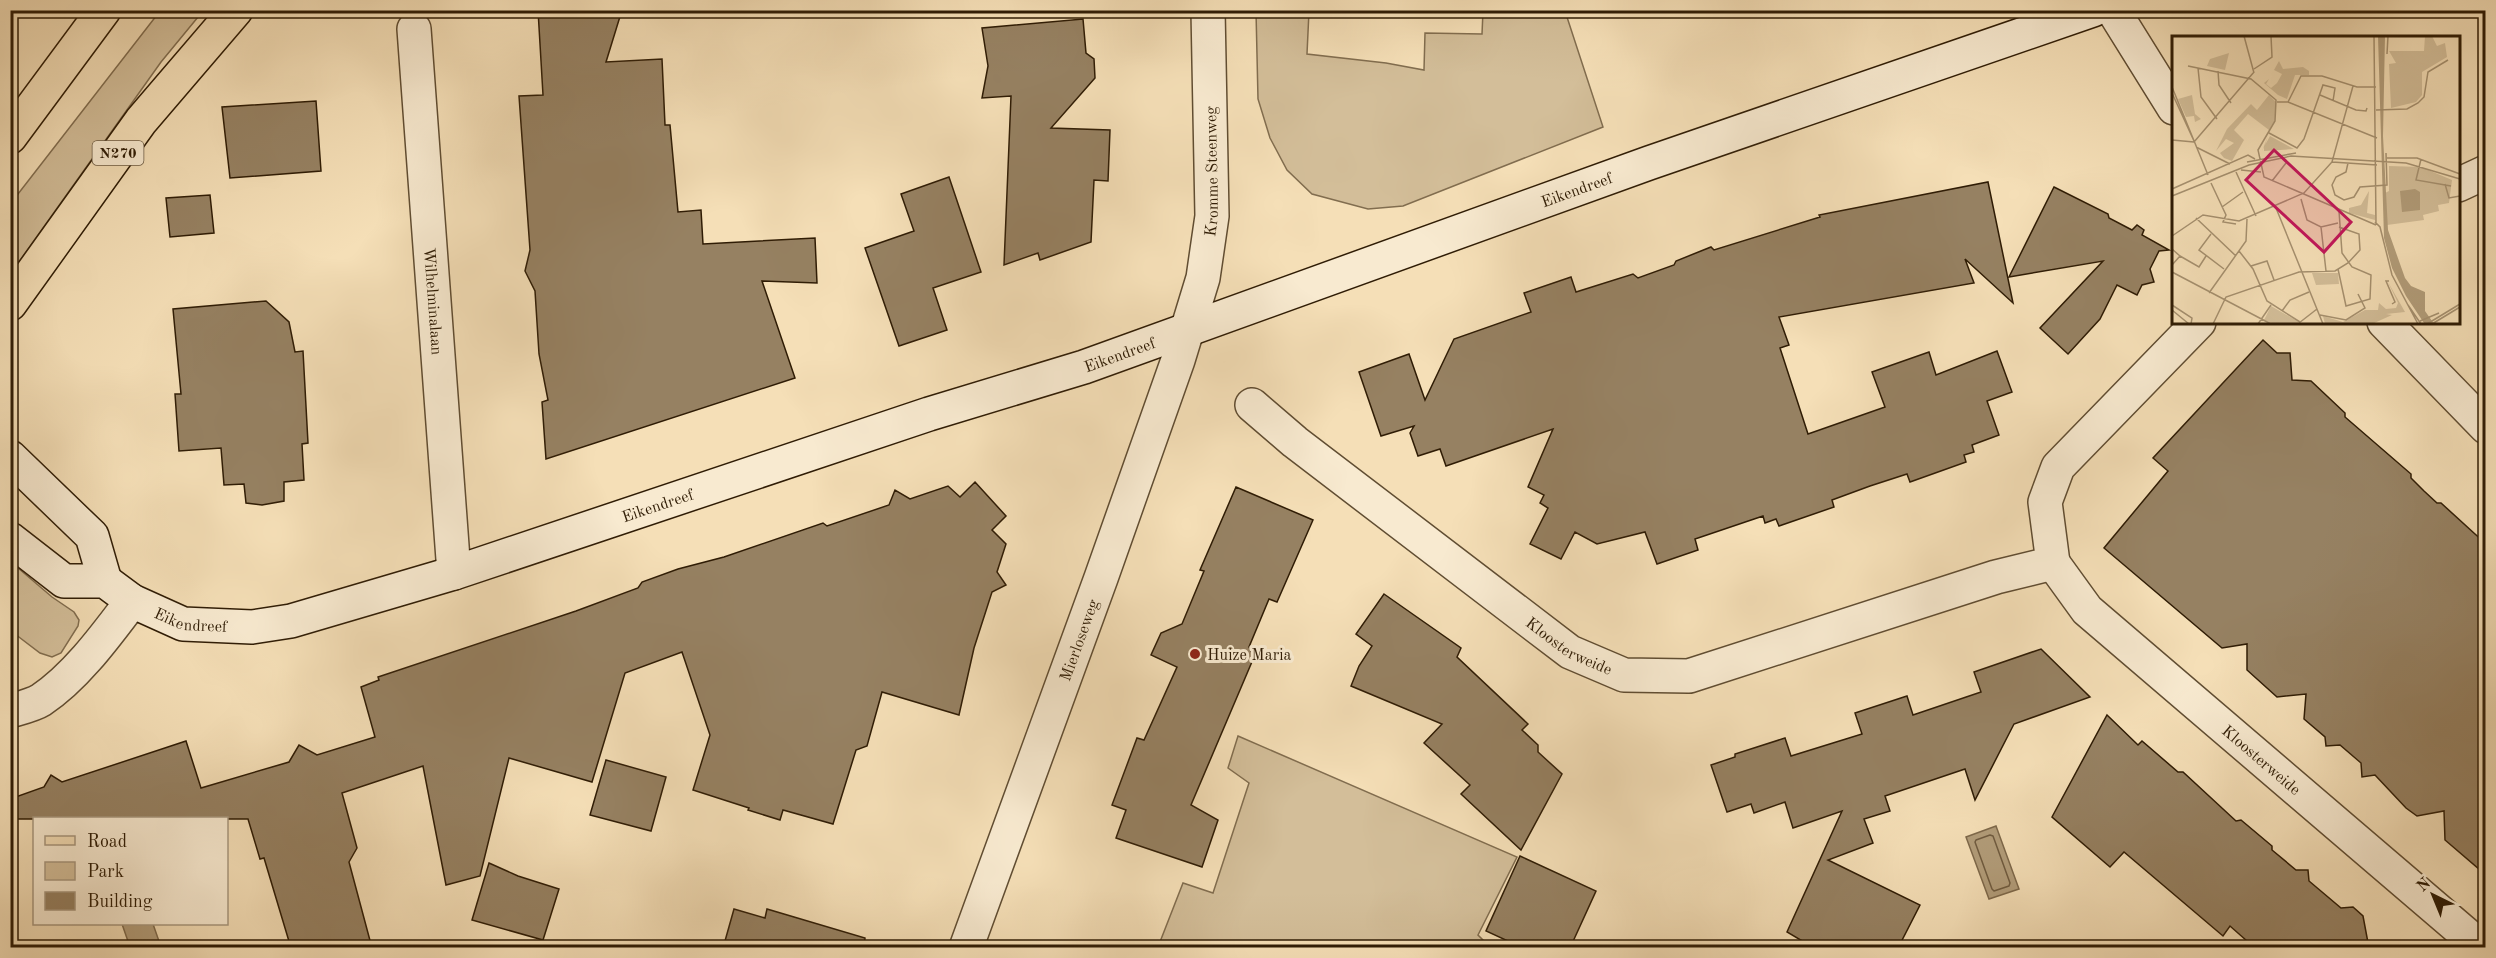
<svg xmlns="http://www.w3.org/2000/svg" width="2496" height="958" viewBox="0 0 2496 958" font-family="'Old Standard TT',serif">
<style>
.green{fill:#d3be99;stroke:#816d4f;stroke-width:1.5}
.water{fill:#b29d7a;stroke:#7e694b;stroke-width:1.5}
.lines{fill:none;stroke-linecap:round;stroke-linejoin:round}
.shore{stroke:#705c40;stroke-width:1.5}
.building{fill:#968162;stroke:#2f1c05;stroke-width:1.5}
.street-casing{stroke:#604d32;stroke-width:36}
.secondary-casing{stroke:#2f1c05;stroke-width:36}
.primary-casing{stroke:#2f1c05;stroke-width:36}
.street{stroke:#f8ead0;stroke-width:33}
.secondary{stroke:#f8ead0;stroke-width:33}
.primary{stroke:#f5dfb7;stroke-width:33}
.poi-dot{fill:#8f2418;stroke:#f8ead0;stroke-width:2}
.labels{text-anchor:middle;stroke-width:6;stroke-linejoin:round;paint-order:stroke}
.shield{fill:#f8ead0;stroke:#6b5a42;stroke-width:1.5}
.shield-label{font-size:15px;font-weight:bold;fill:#2f1c05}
.street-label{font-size:16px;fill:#2f1c05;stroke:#f8ead0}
.poi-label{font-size:16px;fill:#2f1c05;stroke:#f8ead0;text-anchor:start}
.inset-road{fill:none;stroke:#a69170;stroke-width:1.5}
.view{fill:#c2185b;fill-opacity:0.15;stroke:#c2185b;stroke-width:3}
.inset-edge{fill:none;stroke:#2f1c05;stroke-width:3}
</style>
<rect width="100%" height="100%" fill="#f5dfb7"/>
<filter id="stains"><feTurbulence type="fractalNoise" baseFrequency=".00333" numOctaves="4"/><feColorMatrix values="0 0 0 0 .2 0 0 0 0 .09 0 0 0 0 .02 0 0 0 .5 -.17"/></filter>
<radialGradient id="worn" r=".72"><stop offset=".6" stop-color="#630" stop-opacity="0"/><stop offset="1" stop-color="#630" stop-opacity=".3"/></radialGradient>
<g class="green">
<polygon points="160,11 203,11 161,62 11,273 11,203"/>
<polygon points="1256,11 1309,11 1307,54 1386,63 1424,70 1425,33 1482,34 1483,11 1565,11 1603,127 1403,206 1368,209 1312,194 1287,170 1270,138 1258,99"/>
<polygon points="11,562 52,597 74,612 79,620 78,626 61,653 52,657 40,653 11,631"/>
<polygon points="1238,736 1517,857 1478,935 1490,947 1158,947 1183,883 1213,893 1249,783 1228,768"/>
</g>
<g class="water">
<polygon points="1996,826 2019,889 1989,899 1966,837"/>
<polygon points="122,924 153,924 161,947 130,947"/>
</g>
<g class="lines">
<polygon class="shore" points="1990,835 1993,836 2010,883 2009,886 1994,891 1992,889 1975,842 1976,840"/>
</g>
<g class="building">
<polygon points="538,10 622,10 606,62 662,59 665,125 670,125 678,212 701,210 703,244 815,238 817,283 762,281 795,378 546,459 542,402 548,400 539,354 535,291 525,271 530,250 519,96 543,95"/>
<polygon points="1083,19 1086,53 1094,59 1095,78 1051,128 1110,130 1108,181 1094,180 1091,242 1040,260 1038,253 1004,265 1011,96 982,98 988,66 982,28"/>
<polygon points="316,101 321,171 230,178 222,107"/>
<polygon points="949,177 981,272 933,288 947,330 899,346 865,248 914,231 901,194"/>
<polygon points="1988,182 2013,303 1965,259 1974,283 1779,317 1789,345 1780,348 1808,434 1885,407 1872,372 1929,352 1936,375 1997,351 2012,392 1987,401 1999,435 1972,445 1974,452 1964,455 1966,462 1910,482 1907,474 1870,486 1832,500 1834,507 1779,526 1776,519 1765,523 1763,516 1695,539 1698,550 1657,564 1645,532 1597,544 1575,532 1561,559 1530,544 1548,508 1540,503 1544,495 1528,487 1553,429 1446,466 1440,449 1418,456 1410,433 1414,426 1381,436 1359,372 1409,354 1425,400 1454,339 1531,312 1524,293 1571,277 1576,292 1633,274 1638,278 1674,265 1676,261 1711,247 1714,250 1820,217 1819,215"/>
<polygon points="2054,187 2108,214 2109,218 2132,230 2137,225 2144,230 2142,235 2169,250 2159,251 2150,269 2154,282 2142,285 2137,295 2117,285 2100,319 2068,354 2040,328 2103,261 2009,277"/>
<polygon points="210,195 214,233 170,237 166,198"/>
<polygon points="266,301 289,322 295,352 303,351 308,443 302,444 304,480 284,482 284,501 262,505 246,503 244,484 224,485 221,448 179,451 175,394 181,394 173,309"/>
<polygon points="2263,340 2277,353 2290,353 2292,380 2311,381 2345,413 2345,417 2411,474 2411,478 2424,491 2437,503 2441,503 2486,544 2486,875 2445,840 2444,811 2417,816 2406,808 2375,775 2362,777 2361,763 2340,745 2326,746 2325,737 2304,719 2306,694 2277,697 2247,670 2247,644 2222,648 2104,548 2168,471 2153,458"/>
<polygon points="975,482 1006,516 992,530 1006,544 997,572 1006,585 992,592 974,648 959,715 882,692 867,746 856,750 833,824 783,810 780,820 748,810 749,808 693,790 710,735 682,652 625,673 592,782 509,758 480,876 446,885 423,766 342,793 357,848 349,862 372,948 291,948 264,858 260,859 248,819 10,819 10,799 44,787 51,775 62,782 186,741 201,788 289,762 299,745 317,755 375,737 361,687 379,680 378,677 576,611 638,588 642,582 678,569 724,557 823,523 827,526 889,505 895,490 910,499 948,486 960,497"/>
<polygon points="1236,487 1313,520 1277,602 1269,599 1249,647 1254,657 1191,805 1218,820 1202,867 1116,838 1126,810 1112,805 1137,738 1144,740 1177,667 1151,655 1161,633 1182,624 1204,571 1200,570"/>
<polygon points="1384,594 1461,648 1457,657 1528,724 1522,730 1538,745 1538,752 1562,774 1521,850 1461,794 1470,785 1424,743 1442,724 1351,686 1359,666 1372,646 1356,634"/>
<polygon points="2041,649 2090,697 2014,724 1975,800 1965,769 1885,796 1890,811 1864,819 1873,843 1828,860 1920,905 1898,948 1814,948 1787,932 1842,811 1793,828 1785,802 1754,813 1751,804 1727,812 1711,765 1735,757 1735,754 1785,738 1791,756 1862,734 1855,713 1907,696 1913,715 1981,692 1974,672"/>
<polygon points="2107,715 2138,745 2142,741 2178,772 2183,772 2236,821 2241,820 2272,846 2272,850 2296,870 2308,870 2309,881 2341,908 2353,907 2363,916 2369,948 2255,948 2230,926 2223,936 2124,852 2110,867 2052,817"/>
<polygon points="606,760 666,777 651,831 590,815"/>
<polygon points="1520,856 1596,891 1570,948 1523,948 1486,931"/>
<polygon points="489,863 518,876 559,889 543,940 472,920"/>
<polygon points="734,909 765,918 767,909 865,938 864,948 723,948"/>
</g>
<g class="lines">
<g class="street-casing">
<g id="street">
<polyline points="2113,10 2174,108"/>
<path id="s1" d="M414 29 454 573"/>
<polyline points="2458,185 2486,172"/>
<polyline points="2384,322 2486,427"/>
<path id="s2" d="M1252 405 1295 442 1570 652 1624 675 1689 676 1996 577 2053 563 2045 502 2058 467 2199 322"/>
<path id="s3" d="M2053 563 2087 610 2482 948"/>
<path d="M10 711C20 708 33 705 41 700 76 677 107 634 132 601"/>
<path id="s4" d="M966 948 1101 578 1178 360 1203 278 1212 216 1208 10"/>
</g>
</g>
<g class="secondary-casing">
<g id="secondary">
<polyline points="10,457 92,536 105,581"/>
<path id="s5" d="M10 539 64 581H105L132 601 183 624 252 627 291 621 454 573 929 414 1084 367 1649 163 2093 10"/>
</g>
</g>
<g class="primary-casing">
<g id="primary">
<polyline points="10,137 104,10"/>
<polyline points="10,304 141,121 236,10"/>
</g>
</g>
<use href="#street" class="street"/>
<use href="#secondary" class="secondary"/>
<use href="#primary" class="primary"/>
</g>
<circle class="poi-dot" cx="1195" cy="654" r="6"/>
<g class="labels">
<rect class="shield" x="92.5" y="141" width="51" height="24" rx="4.5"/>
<g class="shield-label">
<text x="118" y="158">N270</text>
</g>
<g class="street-label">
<text dy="6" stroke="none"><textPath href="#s4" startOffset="818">Kromme Steenweg</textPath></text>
<text dy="6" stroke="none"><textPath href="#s5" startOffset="1664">Eikendreef</textPath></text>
<text dy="6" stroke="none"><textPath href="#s1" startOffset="273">Wilhelminalaan</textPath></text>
<text dy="6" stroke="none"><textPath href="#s5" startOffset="1178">Eikendreef</textPath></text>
<text dy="6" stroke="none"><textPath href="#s5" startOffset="692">Eikendreef</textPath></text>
<text dy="6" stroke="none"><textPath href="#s5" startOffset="206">Eikendreef</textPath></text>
<text dy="6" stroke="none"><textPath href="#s4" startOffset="328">Mierloseweg</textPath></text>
<text dy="6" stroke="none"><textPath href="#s2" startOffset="399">Kloosterweide</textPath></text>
<text dy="6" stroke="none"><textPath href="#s3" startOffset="288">Kloosterweide</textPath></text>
</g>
<g class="poi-label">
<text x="1207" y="660">Huize Maria</text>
</g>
</g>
<g transform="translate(2172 36)">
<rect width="288" height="288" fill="#f5dfb7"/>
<path d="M253 0H260L265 10 273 7 275 21 250 36V59L244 66 219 72 217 28 224 27 217 15H252ZM57 17 53 34 35 30 38 23ZM107 25 111 33 131 31 137 35V39H123L115 63 106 59 92 47 97 43 94 48 99 52 105 47 110 38 102 34ZM20 59 23 78 29 83 23 86 22 80 14 81 6 63ZM97 59 104 66 103 84 97 94 76 78 62 94 72 104 60 125 52 122 48 117 62 107 54 103 44 115 55 93 79 68 85 74ZM96 100 93 109 98 100 122 113 92 115V111L90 115ZM217 130 249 131 280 144 277 167 266 169 267 175 251 179 252 184 215 189 213 157 217 155ZM197 155 195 177 203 179V184L177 177V172L189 169ZM140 237H166L167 248 144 249ZM216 246 233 276 214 278 220 279 200 288H153L151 280 171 286 193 274H206L207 267 214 273 224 272 226 267ZM99 270 127 286 126 288H102L92 284Z" fill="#d3be99"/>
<path d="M206 0H213L211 100 216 194 233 242 239 250 253 256V275L262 288 252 287 234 260 220 232 212 202ZM243 153 248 156V174L230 176 228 155Z" fill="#b29d7a"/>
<path class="inset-road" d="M72 0 82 37M202 0 204 189M215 18 216 0M16 30 79 43 104 64 103 85 86 114 92 141 204 189M26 32 29 61 45 83M82 33 100 21 99 0M46 35 47 49 59 67M0 51 36 139M0 57 22 105M148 59 184 74 194 75 195 72M105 66H116L205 102M116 66 129 40H150L185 51H204M204 74 235 73 246 67 252 61 256 36 276 24M97 97 125 112 132 103 151 49 163 52 161 65M0 104 22 106M22 106 82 36M24 111 58 128M215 122H245L288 138M249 123 244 144 279 150M75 126 124 117M160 126 205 129M176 127 174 136 164 141 160 149 163 159 172 164 182 161 188 151 215 149 214 117M69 134 89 136M64 136 84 180M100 145 114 127M39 147 54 179 51 186 64 188M273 148 277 162 288 160M0 153 76 119 83 123M0 160 77 129 119 120 234 127 288 143M129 163 135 184 149 191 166 187M50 171 71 156M104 172 151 288M24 182 64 220M203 186 208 191 220 239 246 288M149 191 154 235M39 198 27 214 52 233M0 200 31 179 67 185 132 157 160 126 181 50M0 213 8 220 0 229M67 215 81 233 95 265 128 286M8 220 27 231 34 220M79 230 95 225 102 244M166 233 174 270 198 263 199 239 180 231 170 217 167 175M0 236 99 288M217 245H214L223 266 220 268M37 257 74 205 75 183M0 269 20 282 19 288M236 269 249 288M0 274 17 288M110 275 118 264 137 256M148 279 174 284 193 272 186 258M248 285 267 277M127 287 145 273M41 288 54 261 127 236 163 235 176 227 188 214 187 198 167 191M86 288 99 269M255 288 288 268M260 288 288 271"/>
<path class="view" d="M102 114 179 186 152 216 74 144Z"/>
<rect width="288" height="288" class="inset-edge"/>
</g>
<rect width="2496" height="958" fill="none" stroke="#f5dfb7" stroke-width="36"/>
<rect x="12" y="12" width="2472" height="934" fill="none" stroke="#2f1c05" stroke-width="3"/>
<rect x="18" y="18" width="2460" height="922" fill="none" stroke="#2f1c05" stroke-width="1.5"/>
<rect x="33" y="817" width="195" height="108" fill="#f8ead0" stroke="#a8987f" stroke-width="1.5"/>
<rect x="45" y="836" width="30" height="9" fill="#f5dfb7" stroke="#a8987f" stroke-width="1.5"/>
<text x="87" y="847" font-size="18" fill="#2f1c05">Road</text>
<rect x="45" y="862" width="30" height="18" fill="#d3be99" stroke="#a8987f" stroke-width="1.5"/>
<text x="87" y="877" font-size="18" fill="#2f1c05">Park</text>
<rect x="45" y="892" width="30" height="18" fill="#968162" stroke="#a8987f" stroke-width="1.5"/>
<text x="87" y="907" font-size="18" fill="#2f1c05">Building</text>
<g transform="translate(2433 895) rotate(317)" stroke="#f8ead0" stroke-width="4.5" paint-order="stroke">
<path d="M0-4.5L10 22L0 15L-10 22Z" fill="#2f1c05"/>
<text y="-9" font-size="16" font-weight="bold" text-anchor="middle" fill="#2f1c05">N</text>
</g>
<rect width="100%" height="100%" filter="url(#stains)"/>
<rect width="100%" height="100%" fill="url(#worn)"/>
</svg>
